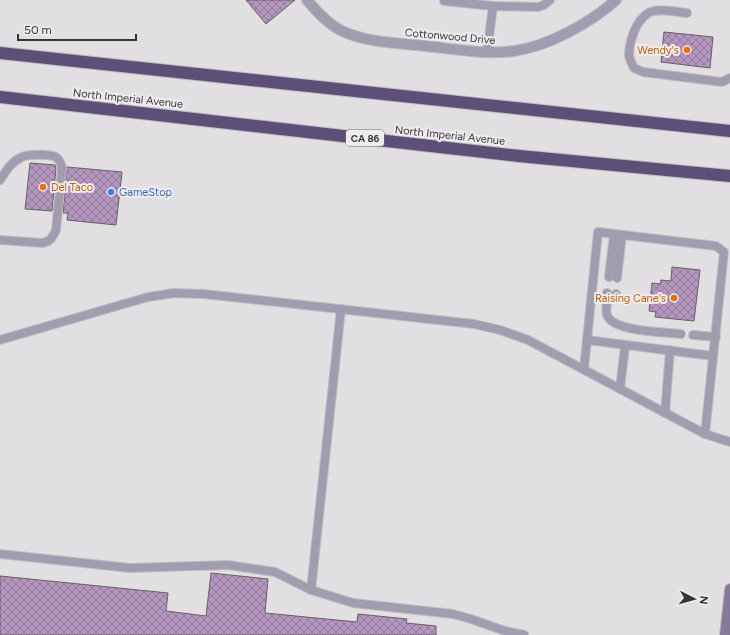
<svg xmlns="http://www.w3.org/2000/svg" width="730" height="635" viewBox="0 0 730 635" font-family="Figtree,sans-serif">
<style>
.building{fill:url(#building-cross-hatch);stroke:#626062}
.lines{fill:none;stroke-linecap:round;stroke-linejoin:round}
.lane-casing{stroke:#bfbdbf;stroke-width:10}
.street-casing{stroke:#bfbdbf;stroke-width:12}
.secondary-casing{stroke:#bfbdbf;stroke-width:12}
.highway-casing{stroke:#bfbdbf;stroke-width:14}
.lane{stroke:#a29cb0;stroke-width:8}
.street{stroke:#a29cb0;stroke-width:10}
.secondary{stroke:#857b99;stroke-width:10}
.highway{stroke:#5d4f78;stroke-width:12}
.food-dot{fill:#e8710a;stroke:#eeecef;stroke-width:1.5}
.shop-dot{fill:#3f7fe0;stroke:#eeecef;stroke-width:1.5}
.labels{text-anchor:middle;stroke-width:4;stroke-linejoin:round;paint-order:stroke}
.shield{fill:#eeecef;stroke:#6c6b6d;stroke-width:1}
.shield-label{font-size:10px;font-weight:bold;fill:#353435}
.street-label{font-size:11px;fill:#353435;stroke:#eeecef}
.food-label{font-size:11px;fill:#c56008;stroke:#eeecef;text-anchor:end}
.shop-label{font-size:11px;fill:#366cbe;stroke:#eeecef;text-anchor:start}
</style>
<defs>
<pattern id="building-cross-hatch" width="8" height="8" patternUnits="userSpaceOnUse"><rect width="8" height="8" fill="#b495be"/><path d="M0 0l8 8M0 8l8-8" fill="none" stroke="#937a9b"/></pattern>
</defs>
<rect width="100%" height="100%" fill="#e1dfe2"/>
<g class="building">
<polygon points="246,0 295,0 266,24"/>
<polygon points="664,32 713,37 710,68 661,62"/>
<polygon points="30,163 55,165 56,168 52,211 25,209"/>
<polygon points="67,167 122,172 116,225 67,220 68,213 63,213"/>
<polygon points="672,267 700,270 694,321 655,317 656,312 649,311 652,283 660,284 661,280 671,281"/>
<polygon points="211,573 268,579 265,613 357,622 358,614 407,619 406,623 436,626 436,635 0,635 0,576 168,593 166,611 206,616"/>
</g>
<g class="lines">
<g class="lane-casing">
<g id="lane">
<polyline points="444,1 493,6"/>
<path d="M687 13C676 12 656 7 647 14 635 22 629 43 629 56 630 60 632 64 634 68L643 72 722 82 730 78"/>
<polyline points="487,53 493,6 538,7 544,5 550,0"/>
<path d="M0 180C6 171 12 161 22 157 28 154 50 154 56 157 60 160 61 164 62 168L56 230C53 237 50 242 42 243L0 240"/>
<polyline points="609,277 614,234"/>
<polyline points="617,278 622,235"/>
<path d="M607 293C608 299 605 311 607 315 613 332 665 332 681 334"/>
<polyline points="608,302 616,294"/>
<polyline points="693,335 716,337"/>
<polyline points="0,340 148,297 174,293 204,294 474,324 500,330 528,340 705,434 730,442"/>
<polyline points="587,340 713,356"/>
<polyline points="584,369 598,232 716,246 724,252 705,434"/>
<polyline points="620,389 625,346"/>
<polyline points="665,413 670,350"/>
<polyline points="0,554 130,568 228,565 275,572 311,590 353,603 453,614 471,619 505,631 524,635"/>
<polyline points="311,590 341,309"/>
</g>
</g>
<g class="street-casing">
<path id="street" d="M307 0C316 11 327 23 340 30 366 43 398 43 426 46 455 49 485 55 514 51 549 46 590 23 616 0"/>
</g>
<g class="secondary-casing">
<polyline id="secondary" points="725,635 730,589"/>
</g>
<g class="highway-casing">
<g id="highway">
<polyline points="0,53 730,131"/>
<polyline points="0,97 519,156 730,176"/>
</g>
</g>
<use href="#lane" class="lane"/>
<use href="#street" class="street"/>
<use href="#secondary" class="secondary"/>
<use href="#highway" class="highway"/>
</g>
<g class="food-dot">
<circle cx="687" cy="50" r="4"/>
<circle cx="43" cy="187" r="4"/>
<circle cx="674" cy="298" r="4"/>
</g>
<circle class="shop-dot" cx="111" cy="192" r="4"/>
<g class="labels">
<rect class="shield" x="346" y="130" width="38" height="16" rx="3"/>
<g class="shield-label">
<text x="365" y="142">CA 86</text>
</g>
<g class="street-label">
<text transform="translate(450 36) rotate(5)" y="4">Cottonwood Drive</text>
<text transform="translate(128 98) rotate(6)" y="4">North Imperial Avenue</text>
<text transform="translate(450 135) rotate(6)" y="4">North Imperial Avenue</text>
</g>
<g class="food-label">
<text x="679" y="54">Wendy's</text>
<text x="51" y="191" text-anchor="start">Del Taco</text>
<text x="666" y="302">Raising Cane's</text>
</g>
<g class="shop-label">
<text x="119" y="196">GameStop</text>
</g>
</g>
<g transform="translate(694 599) rotate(96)" stroke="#eeecef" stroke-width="3" paint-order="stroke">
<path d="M0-3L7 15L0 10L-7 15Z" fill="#353435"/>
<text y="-6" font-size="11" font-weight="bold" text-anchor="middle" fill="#353435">N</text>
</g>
<path d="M18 34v6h118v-6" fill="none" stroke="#353435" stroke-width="2"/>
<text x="24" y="34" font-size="12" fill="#353435" stroke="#eeecef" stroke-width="3" paint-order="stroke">50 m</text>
</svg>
